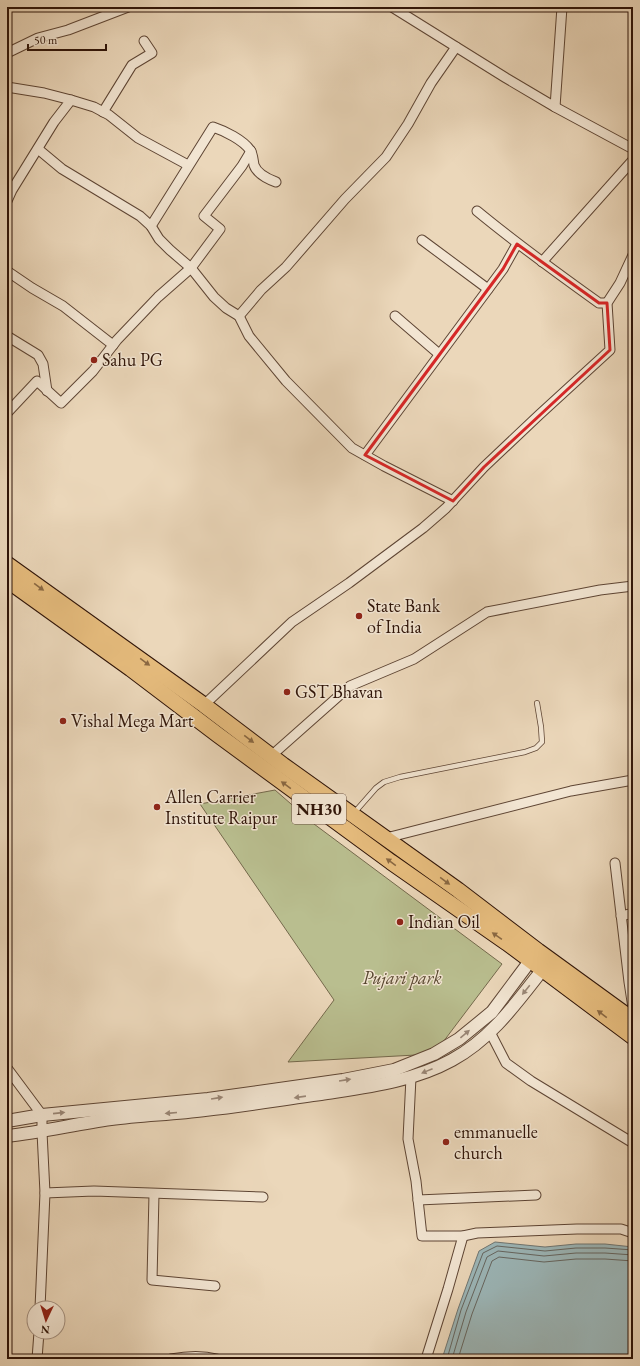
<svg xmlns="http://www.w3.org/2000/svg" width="640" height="1366" viewBox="0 0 640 1366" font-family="'EB Garamond',serif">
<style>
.green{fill:#b9be8f;stroke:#74694c}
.water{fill:#9cb7b9;stroke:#707672}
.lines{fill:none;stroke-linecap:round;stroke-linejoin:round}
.shore{stroke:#666660;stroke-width:1}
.service-casing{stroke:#5e4534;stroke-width:6}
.minor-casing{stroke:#5e4534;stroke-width:11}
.tertiary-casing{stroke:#5e4534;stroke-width:14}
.primary-casing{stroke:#2f1408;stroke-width:17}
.service{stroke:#f2e5d2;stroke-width:4.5}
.minor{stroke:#f2e5d2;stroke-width:9}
.tertiary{stroke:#f2e5d2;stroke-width:12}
.primary{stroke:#e6bc7d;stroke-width:15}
.oneway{fill:#8a6842}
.oneway2{fill:#9a8777}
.marked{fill:none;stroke:#d62828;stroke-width:3;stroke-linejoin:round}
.poi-dot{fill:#8f2418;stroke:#f2e5d2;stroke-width:1.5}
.labels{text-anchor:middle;stroke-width:3;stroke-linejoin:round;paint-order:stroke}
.shield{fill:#f2e5d2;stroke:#6a5345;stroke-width:1}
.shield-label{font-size:17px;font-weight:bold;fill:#2f1408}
.poi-label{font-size:18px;fill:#2f1408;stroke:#f2e5d2;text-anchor:start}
.park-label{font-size:18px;font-style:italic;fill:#584730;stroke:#f2e5d2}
</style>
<rect width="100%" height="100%" fill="#ebd7ba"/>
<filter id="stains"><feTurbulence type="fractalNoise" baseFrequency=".005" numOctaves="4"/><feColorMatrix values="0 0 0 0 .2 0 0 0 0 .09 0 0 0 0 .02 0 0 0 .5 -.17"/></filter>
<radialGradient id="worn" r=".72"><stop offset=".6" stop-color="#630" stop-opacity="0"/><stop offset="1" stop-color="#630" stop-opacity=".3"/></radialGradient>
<polygon class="green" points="275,790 314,824 502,964 434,1054 288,1062 334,1000 200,804"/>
<polygon class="water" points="495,1242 545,1247 576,1244 605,1244 633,1247 633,1359 442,1359 458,1309 479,1251"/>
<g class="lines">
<g class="shore">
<polyline points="447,1359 461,1310 483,1253 497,1246 545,1251 576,1248 605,1248 633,1250"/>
<polyline points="452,1359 466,1312 487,1257 498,1251 544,1256 576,1253 605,1253 633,1255"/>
<polyline points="458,1359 472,1314 492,1261 499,1257 544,1262 576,1259 605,1259 633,1261"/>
</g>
<g class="service-casing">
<polyline id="service" points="354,813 376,788 384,782 400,777 525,752 536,748 542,742 541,727 537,703"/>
</g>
<g class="minor-casing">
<g id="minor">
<polyline points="392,7 506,78 555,107 633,149"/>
<polyline points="7,53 38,38 68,30 128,7"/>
<polyline points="7,87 44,93 71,100 94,107 109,115 138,138 188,165"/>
<polyline points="555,107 562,7"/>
<polyline points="103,112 132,65 152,53 144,41"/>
<polyline points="38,149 62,169 140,216 151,226 159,239 170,250 191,268 214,297 226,308 239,316 249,336 286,381 352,448 384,466 453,501"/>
<polyline points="7,201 12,190 54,122 71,100"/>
<path d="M477 211C517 244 557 273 599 303H607"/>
<path d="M151 226 213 127C225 131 243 140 250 150 253 154 253 160 254 165 257 174 268 179 276 182"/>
<polyline points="422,240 488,289"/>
<polyline points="542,262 633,160"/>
<polyline points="7,271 32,288 63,306 113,345"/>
<polyline points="239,316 261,290 286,267 345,199 386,157 408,124 431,83 456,47"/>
<polyline points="395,316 439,354"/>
<polyline points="7,336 38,355 43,364 47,391"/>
<polyline points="7,413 37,381 61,403 93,371 117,340 158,297 191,268 220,229 204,216 242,166 251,151"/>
<polyline points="365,455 503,269 517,244"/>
<polyline points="204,705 292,622 349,583 423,528 446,508 484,467 539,415 610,350 607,303 620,283 633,255"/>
<polyline points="271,756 350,686 414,659 487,612 600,590 633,586"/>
<polyline points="386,838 571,791 633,780"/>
<polyline points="615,863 629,982 633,1008"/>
<polyline points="621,916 633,913"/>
<polyline points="490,1032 506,1063 531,1081 633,1143"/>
<polyline points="7,1068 42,1115 42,1132 45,1193 40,1308"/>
<polyline points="411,1077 408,1139 416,1181 422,1236 463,1236 477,1233 577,1229 621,1229 633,1233"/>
<polyline points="45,1193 94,1191 263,1197"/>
<polyline points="154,1194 152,1280 215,1286"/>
<polyline points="418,1200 536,1195"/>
<polyline points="37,1359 39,1332"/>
<path d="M171 1359C187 1356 201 1355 217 1359"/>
<polyline points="426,1359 448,1289 463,1236"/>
</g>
</g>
<g class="tertiary-casing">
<g id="tertiary">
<polyline points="7,1121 42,1115 208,1099 343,1080 394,1070 434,1054 459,1039 492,1012 536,953"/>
<path d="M7 1136C42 1132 76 1124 111 1119 142 1115 174 1114 205 1110 244 1106 283 1099 321 1094 366 1087 412 1082 452 1060 493 1038 519 999 547 964"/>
</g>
</g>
<g class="primary-casing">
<g id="primary">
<polyline points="7,564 204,705 283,765 458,890 538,951 633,1020"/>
<polyline points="7,580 131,669 218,735 391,862 507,943 633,1037"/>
</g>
</g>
<use href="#service" class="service"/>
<use href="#minor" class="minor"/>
<use href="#tertiary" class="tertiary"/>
<use href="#primary" class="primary"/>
</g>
<defs><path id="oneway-solid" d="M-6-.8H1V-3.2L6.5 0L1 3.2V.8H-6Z"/></defs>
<g class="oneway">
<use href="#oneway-solid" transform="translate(39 587) rotate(36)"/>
<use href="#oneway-solid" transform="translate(145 662) rotate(36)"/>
<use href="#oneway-solid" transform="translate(249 739) rotate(37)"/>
<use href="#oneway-solid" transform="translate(286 785) rotate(-144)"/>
<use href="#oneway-solid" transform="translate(391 862) rotate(-144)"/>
<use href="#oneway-solid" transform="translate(445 881) rotate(36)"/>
<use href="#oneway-solid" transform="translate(497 936) rotate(-145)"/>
<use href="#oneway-solid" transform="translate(602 1014) rotate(-143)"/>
</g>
<g class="oneway2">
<use href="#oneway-solid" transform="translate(526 990) rotate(129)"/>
<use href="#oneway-solid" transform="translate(465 1034) rotate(-40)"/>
<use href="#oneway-solid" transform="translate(427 1071) rotate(158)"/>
<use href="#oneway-solid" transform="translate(345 1080) rotate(-9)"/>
<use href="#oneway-solid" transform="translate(300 1097) rotate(172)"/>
<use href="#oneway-solid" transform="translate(217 1098) rotate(-9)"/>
<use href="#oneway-solid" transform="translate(59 1113) rotate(-6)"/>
<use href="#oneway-solid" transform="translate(171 1113) rotate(175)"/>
</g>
<path class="marked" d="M517 244 599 303H607L610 350 484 467 453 501 365 455 503 269Z"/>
<g class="poi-dot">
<circle cx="94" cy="360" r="4"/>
<circle cx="359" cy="616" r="4"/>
<circle cx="287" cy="692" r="4"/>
<circle cx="63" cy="721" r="4"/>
<circle cx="157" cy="807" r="4"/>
<circle cx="400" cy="922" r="4"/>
<circle cx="446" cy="1142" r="4"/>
</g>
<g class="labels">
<rect class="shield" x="292" y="794" width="54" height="30" rx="3"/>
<g class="shield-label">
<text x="319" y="815">NH30</text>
</g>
<g class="poi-label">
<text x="102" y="366">Sahu PG</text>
<text x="367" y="612">State Bank<tspan x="367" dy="21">of India</tspan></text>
<text x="295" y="698">GST Bhavan</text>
<text x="71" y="727">Vishal Mega Mart</text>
<text x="165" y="803">Allen Carrier<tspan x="165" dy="21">Institute Raipur</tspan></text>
<text x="408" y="928">Indian Oil</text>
<text x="454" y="1138">emmanuelle<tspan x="454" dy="21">church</tspan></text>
</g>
<g class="park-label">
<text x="402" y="984">Pujari park</text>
</g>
</g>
<rect width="640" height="1366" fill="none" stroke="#ebd7ba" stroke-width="24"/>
<rect x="8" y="8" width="624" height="1350" fill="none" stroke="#2f1408" stroke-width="2"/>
<rect x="12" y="12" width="616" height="1342" fill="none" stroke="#2f1408"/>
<g transform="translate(46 1320) rotate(184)"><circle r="19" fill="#f2e5d2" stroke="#a49181"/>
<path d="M0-3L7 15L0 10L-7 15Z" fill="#8f2418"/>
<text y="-6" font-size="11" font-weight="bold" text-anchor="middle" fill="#2f1408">N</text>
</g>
<path d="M28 44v6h78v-6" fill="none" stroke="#2f1408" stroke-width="2"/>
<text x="34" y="44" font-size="12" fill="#2f1408" stroke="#f2e5d2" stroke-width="3" paint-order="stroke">50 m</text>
<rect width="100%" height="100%" filter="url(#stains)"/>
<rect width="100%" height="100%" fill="url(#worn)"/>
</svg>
